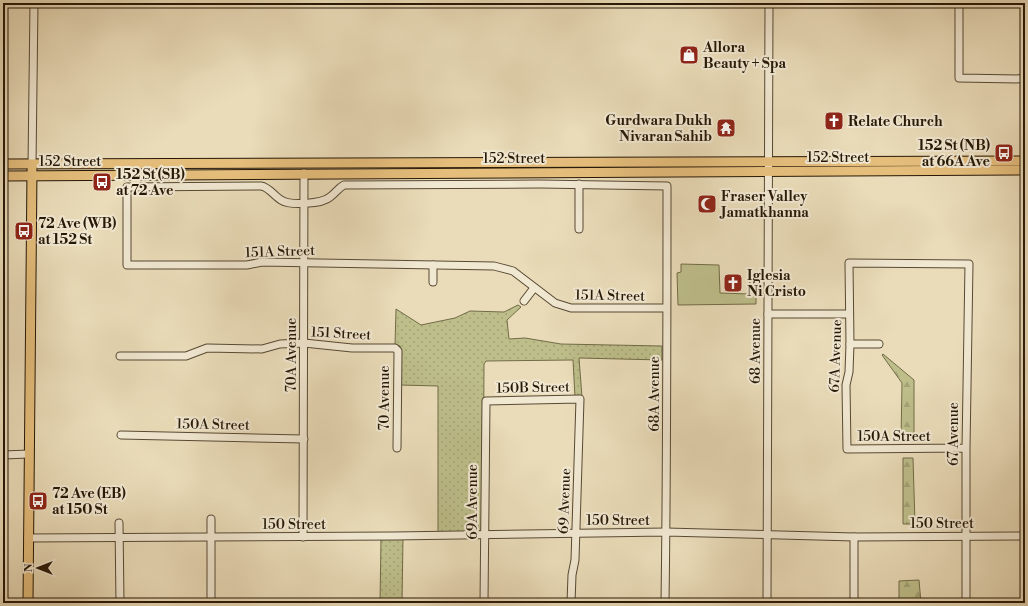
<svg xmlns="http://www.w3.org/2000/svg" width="1028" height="606" viewBox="0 0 1028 606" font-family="'Libre Bodoni',serif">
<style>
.grass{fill:#bdbe8a;stroke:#726b48}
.forest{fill:url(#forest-firs);stroke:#726b48}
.park{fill:url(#park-dots);stroke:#726b48}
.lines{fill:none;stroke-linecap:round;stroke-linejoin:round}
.minor-casing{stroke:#574934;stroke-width:9}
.major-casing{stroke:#261807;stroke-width:11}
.minor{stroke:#f1e8d2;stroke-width:7}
.major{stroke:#e5be7c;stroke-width:9}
.labels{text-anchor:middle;stroke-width:4;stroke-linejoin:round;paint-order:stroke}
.poi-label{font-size:14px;font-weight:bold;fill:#261807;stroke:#f1e8d2;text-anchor:start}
.street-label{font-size:14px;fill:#261807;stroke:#f1e8d2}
</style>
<defs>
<pattern id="forest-firs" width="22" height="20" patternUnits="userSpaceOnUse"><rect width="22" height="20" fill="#bdbe8a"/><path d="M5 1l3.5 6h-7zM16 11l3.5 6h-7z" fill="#a2a376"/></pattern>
<pattern id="park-dots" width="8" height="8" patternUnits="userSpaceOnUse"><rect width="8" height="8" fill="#bdbe8a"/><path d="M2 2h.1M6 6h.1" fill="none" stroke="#a2a376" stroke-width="1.8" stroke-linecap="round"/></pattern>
</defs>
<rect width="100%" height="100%" fill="#eadcb9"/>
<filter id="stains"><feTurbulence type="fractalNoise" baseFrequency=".005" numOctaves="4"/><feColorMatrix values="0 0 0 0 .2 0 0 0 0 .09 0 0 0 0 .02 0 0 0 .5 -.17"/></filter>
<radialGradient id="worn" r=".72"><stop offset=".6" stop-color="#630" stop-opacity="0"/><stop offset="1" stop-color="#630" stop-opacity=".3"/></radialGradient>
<polygon class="grass" points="681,264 719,265 720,293 749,294 750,280 756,279 756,304 678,305 677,273 681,272"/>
<g class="forest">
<polygon points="883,354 914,380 914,441 901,441 902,383 882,355"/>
<polygon points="903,458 913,458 915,524 903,524"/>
<polygon points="919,580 921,603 899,603 899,581"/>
</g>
<g class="park">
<polygon points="518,305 521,307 507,320 509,339 525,338 561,344 662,346 662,360 579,358 582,397 575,397 573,360 486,361 484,364 483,533 438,533 438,386 400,385 400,346 395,345 396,309 421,325 455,318 470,311 504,312"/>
<polygon points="381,538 403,538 402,603 380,603"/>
</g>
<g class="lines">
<g class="minor-casing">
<g id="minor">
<polyline points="959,3 959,78 1025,79"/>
<polyline points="32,165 34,3"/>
<polyline points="579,229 579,184"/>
<polyline points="433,265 433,282"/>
<polyline points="524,301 534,288"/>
<polyline points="768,314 849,314"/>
<polyline points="850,344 879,344"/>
<polyline points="120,356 186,356 207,348 262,349 280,344 304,343 352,348 395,348 398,351 397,448"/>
<polyline points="121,435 304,439"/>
<polyline points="966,448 847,449 846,385 849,372 850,344 849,263 969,264 966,448 966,603"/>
<polyline points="3,455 29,454"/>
<polyline points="119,523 120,603"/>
<polyline points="303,537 304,173"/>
<polyline points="28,538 394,536 666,532 854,537 1025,536"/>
<polyline points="211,603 211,519"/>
<polyline points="484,603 486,401 580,399 575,560 572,575 571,603"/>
<path d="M665 603C667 464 667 325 667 186L540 184 344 185C338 188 336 193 330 197 322 204 290 206 281 200 274 196 269 187 261 186L127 187V265H247L262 262 494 266 513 271 555 303 571 308H667"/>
<polyline points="767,603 769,3"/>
<polyline points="854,603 854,537"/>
</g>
</g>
<g class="major-casing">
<g id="major">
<polyline points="3,164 1025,161"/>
<polyline points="3,176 1025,170"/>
<polyline points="28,603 32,170"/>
</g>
</g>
<use href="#minor" class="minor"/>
<use href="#major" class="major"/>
</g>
<defs>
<g id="shop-square" transform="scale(1)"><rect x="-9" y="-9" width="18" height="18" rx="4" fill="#8f2418" stroke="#f1e8d2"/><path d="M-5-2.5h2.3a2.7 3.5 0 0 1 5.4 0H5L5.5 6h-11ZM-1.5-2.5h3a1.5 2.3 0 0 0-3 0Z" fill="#fff"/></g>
<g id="church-square" transform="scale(1)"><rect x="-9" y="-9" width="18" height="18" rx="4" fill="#8f2418" stroke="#f1e8d2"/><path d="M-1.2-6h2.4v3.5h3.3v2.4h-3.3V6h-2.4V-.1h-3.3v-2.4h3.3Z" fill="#fff"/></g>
<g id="temple-square" transform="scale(1)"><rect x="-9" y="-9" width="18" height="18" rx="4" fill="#8f2418" stroke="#f1e8d2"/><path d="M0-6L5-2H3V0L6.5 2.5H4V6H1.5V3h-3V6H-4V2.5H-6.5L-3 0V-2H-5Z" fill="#fff"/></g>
<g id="bus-square" transform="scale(1)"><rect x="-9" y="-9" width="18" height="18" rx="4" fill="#8f2418" stroke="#f1e8d2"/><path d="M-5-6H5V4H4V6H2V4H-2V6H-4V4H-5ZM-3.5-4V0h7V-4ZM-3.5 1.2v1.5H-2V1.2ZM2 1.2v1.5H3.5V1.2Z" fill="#fff"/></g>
<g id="mosque-square" transform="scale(1)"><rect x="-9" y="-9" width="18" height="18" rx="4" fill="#8f2418" stroke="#f1e8d2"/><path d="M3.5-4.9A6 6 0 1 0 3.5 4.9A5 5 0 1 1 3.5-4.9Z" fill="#fff"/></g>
</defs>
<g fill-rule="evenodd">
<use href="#shop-square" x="689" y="55"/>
<use href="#church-square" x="834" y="121"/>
<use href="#temple-square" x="726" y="128"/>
<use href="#bus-square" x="1004" y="153"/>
<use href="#bus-square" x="102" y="182"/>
<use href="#mosque-square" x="707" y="204"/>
<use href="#bus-square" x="24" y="231"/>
<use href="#church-square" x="733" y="283"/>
<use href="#bus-square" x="38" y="501"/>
</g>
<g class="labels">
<g class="poi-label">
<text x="703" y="52">Allora<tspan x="703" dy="16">Beauty + Spa</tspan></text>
<text x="712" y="125" text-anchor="end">Gurdwara Dukh<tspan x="712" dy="16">Nivaran Sahib</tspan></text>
<text x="848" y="126">Relate Church</text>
<text x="990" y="150" text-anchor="end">152 St (NB)<tspan x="990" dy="16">at 66A Ave</tspan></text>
<text x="116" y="179">152 St (SB)<tspan x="116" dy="16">at 72 Ave</tspan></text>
<text x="721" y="201">Fraser Valley<tspan x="721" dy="16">Jamatkhanna</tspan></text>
<text x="38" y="228">72 Ave (WB)<tspan x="38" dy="16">at 152 St</tspan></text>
<text x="747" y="280">Iglesia<tspan x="747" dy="16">Ni Cristo</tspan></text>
<text x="52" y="498">72 Ave (EB)<tspan x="52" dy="16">at 150 St</tspan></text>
</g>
<g class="street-label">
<text x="838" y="162">152 Street</text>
<text x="514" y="163">152 Street</text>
<text x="70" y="166">152 Street</text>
<text transform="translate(280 251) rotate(-2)" y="5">151A Street</text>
<text transform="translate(610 295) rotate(1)" y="5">151A Street</text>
<text transform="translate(341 333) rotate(3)" y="5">151 Street</text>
<text transform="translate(755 351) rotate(-90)" y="5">68 Avenue</text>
<text transform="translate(291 355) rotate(-90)" y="5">70A Avenue</text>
<text transform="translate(835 356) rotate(-88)" y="5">67A Avenue</text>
<text transform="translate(533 387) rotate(-1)" y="5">150B Street</text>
<text transform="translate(654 394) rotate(-90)" y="5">68A Avenue</text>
<text transform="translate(384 398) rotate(-90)" y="5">70 Avenue</text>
<text transform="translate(213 424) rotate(1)" y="5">150A Street</text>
<text transform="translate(953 434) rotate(-90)" y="5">67 Avenue</text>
<text x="894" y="441">150A Street</text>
<text transform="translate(564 501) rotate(-88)" y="5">69 Avenue</text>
<text transform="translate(472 502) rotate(-90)" y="5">69A Avenue</text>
<text x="618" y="525">150 Street</text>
<text x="942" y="528">150 Street</text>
<text x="294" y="529">150 Street</text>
</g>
</g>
<rect width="1028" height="606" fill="none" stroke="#eadcb9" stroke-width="16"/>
<rect x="4" y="4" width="1020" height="598" fill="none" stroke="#261807" stroke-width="2"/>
<rect x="8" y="8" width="1012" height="590" fill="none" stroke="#261807"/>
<g transform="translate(38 568) rotate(270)" stroke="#f1e8d2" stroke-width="3" paint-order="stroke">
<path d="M0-3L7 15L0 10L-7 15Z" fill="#261807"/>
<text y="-6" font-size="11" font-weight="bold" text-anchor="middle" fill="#261807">N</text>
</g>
<rect width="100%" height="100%" filter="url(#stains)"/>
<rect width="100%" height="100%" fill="url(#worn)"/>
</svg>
